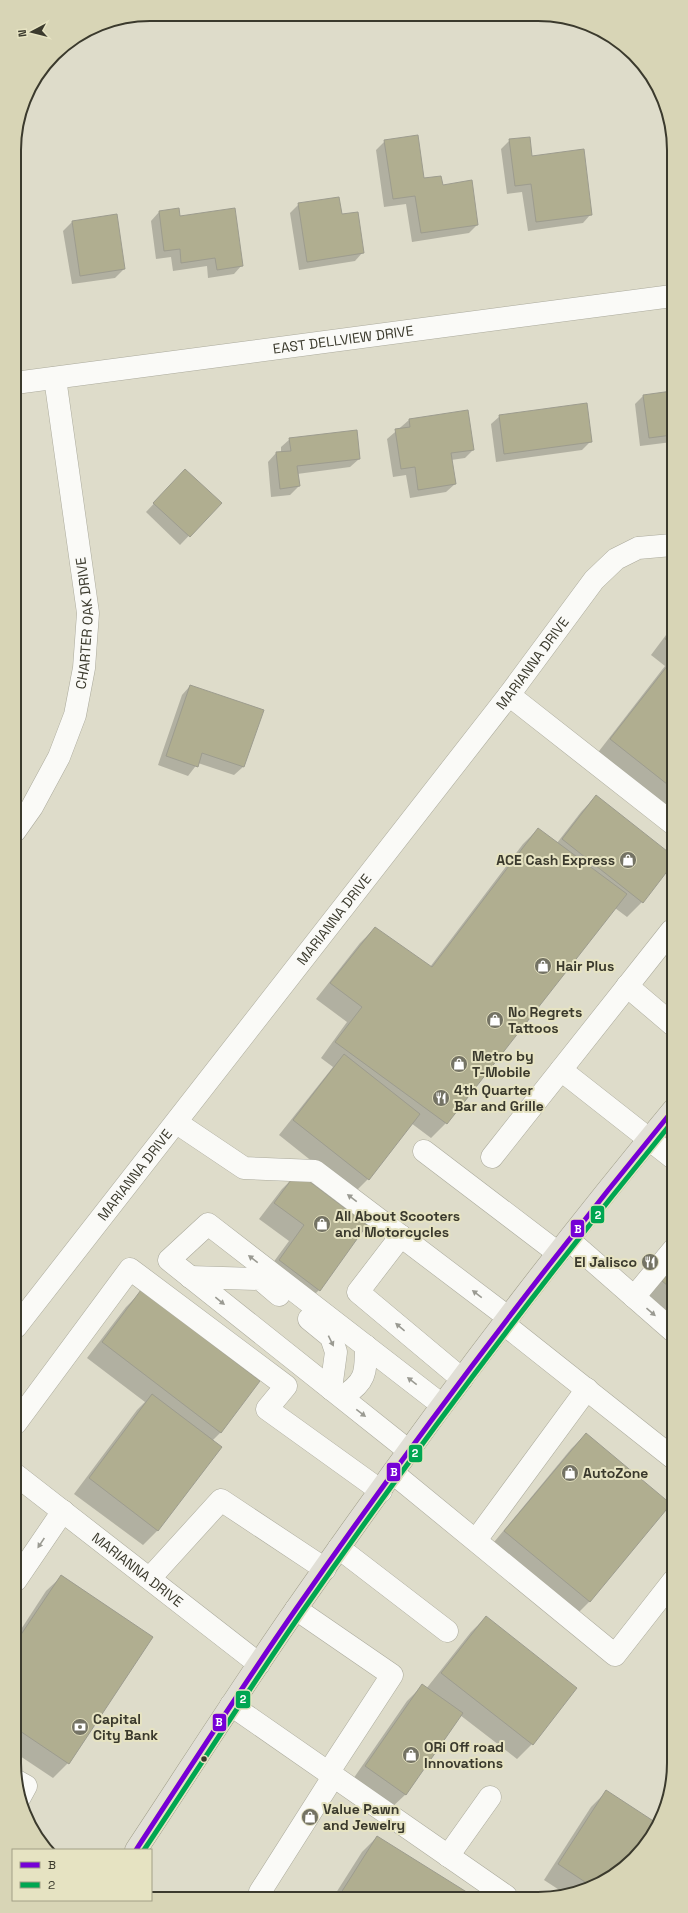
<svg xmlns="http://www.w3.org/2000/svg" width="688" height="1913" viewBox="0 0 688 1913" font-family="'Space Grotesk',sans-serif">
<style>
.shadow{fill:#0003}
.building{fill:#b0ae90;stroke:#9d9c8e}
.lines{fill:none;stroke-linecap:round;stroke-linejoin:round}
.minor-casing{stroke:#abaa9c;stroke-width:23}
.major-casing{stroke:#9d9b86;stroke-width:23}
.minor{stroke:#fafaf7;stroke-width:22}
.major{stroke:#e1dfd6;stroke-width:22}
.bus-1-casing{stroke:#e6e3c2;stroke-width:8}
.bus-2-casing{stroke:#e6e3c2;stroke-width:8}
.bus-1{stroke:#7600d6;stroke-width:5}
.bus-2{stroke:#00a651;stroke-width:5}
.oneway{fill:#9a9a92}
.bus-dot{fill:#3b3a2d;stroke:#e6e3c2;stroke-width:1.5}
.labels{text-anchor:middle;stroke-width:4;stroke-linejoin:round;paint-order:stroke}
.street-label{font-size:14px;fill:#3b3a2d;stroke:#e6e3c2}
.poi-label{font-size:14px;font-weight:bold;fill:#3b3a2d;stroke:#e6e3c2;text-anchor:start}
.rim{fill:none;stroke:#3b3a2d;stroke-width:2}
.line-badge{stroke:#e6e3c2;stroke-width:1.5}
.badge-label{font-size:11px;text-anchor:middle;font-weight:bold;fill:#fff}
</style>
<rect width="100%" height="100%" fill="#dedcca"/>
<g class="shadow">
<polygon points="510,140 591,214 583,223 528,231 522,192 507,194 501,149"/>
<polygon points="385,141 424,179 442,186 477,225 469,233 412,242 406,204 384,207 376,150"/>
<polygon points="299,204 341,215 363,252 355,261 299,270 290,213"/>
<polygon points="159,212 179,217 242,265 234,274 208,278 207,266 173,271 171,257 156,259 151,221"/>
<polygon points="116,216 124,269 115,278 72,284 63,231 72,222"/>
<polygon points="672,392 672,442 640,446 635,404 643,396"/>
<polygon points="500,416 591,441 582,450 496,462 491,424"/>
<polygon points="409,420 473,450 465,458 451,460 455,484 446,492 410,498 406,475 393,477 387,439"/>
<polygon points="290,439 359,459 350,467 297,474 299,486 290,495 271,497 268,462 276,453 281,453 281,447"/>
<polygon points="177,479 220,503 180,545 146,512"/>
<polygon points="672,627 672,815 596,755 665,666 651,655"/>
<polygon points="190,686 262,711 243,767 234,775 198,763 188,776 158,765 182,695"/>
<polygon points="596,796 672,856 672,863 642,902 627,917 615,908 446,1123 431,1138 411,1123 368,1179 353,1194 279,1135 333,1067 321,1058 347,1022 316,999 360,943 375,928 430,967 523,844 538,829 557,843 581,812"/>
<polygon points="297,1174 319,1290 304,1305 264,1275 289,1241 259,1219 282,1189"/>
<polygon points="673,1265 673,1318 647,1296"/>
<polygon points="141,1292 259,1381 220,1433 212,1441 158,1530 143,1545 74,1494 137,1410 145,1402 87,1358 126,1307"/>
<polygon points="586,1434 670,1504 589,1602 574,1617 490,1547 571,1449"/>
<polygon points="62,1576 152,1637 68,1763 53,1778 17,1754 16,1637 46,1591"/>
<polygon points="486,1617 532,1744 517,1759 460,1715 406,1794 390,1809 351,1782 407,1701 422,1686 426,1689 471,1632"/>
<polygon points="606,1792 657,1825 640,1852 606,1881 567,1895 544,1880 591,1807"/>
<polygon points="377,1837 471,1896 334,1896 362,1852"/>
</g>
<g class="building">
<polygon points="418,135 424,178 441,176 443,185 472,180 478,225 421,233 415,196 393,199 384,140"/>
<polygon points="530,137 532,156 584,149 592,215 536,222 531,184 515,186 509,139"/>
<polygon points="339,197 342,214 358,212 364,253 307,262 298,203"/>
<polygon points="179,208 180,216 235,208 243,266 217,270 215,258 181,263 180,249 164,251 159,211"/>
<polygon points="117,214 125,269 80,276 72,221"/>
<polygon points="672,391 672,435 649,438 643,395"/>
<polygon points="587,403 592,442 504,454 499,415"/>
<polygon points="468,410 474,450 451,453 456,484 418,490 415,467 401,469 395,429 410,427 409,419"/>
<polygon points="357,430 360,459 297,466 300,486 280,489 276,452 291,451 289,438"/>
<polygon points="185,469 222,503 190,537 153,503"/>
<polygon points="672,630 672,645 665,639"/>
<polygon points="672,660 672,788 610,739"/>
<polygon points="190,685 264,710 244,767 202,753 198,767 166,756"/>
<polygon points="596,795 672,855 672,865 643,903 562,839"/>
<polygon points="538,828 627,894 447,1124 335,1042 362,1007 330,983 375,927 432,967"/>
<polygon points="344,1054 420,1114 369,1180 293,1120"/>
<polygon points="297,1172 367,1225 320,1291 279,1260 304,1225 274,1203"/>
<polygon points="673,1267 673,1290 662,1281"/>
<polygon points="141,1290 260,1381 221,1433 102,1342"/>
<polygon points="152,1394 222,1447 158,1531 89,1478"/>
<polygon points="586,1433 671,1504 590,1602 504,1531"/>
<polygon points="61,1575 153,1637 69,1764 17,1729 16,1642"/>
<polygon points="486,1616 577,1688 533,1745 441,1673"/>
<polygon points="422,1684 463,1713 406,1795 365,1766"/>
<polygon points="606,1790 658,1824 640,1852 606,1881 591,1886 558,1864"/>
<polygon points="377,1836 473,1896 339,1896"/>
</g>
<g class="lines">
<g class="minor-casing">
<g id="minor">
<path id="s1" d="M15 383 672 296"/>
<polyline points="509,695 672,823"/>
<path id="s2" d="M15 831 32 807 59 757 75 715 84 668 88 613 55 378"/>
<polyline points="627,986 673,1025"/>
<polyline points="561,1070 673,1158"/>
<polyline points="177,1123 244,1168 315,1171 509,1318"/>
<polyline points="424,1151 558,1253"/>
<polyline points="492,1157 671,931"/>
<polyline points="401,1236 358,1292 462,1379"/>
<polyline points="569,1240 673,1331"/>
<polyline points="190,1277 260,1279 279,1295"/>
<polyline points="634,1297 673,1250"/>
<polyline points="309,1319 331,1337 336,1352 331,1389"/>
<polyline points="504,1324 673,1458"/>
<path id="s3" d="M16 1327 509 695 594 580 616 559 638 548 672 545"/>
<path d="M342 1397C366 1382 366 1373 366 1346"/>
<polyline points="16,1423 130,1269 286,1386 267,1409 381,1491"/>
<polyline points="409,1451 169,1260 208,1224 442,1405"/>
<polyline points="393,1473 615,1655 673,1581"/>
<path id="s4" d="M16 1475 259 1664"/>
<polyline points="476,1540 587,1389"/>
<polyline points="339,1548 447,1631"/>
<polyline points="150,1578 221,1500 325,1569"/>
<polyline points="16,1580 63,1511"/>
<polyline points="296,1609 392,1675 328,1773"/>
<polyline points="231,1705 506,1896"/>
<polyline points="17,1781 26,1786 20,1797"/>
<polyline points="448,1856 490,1797"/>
<polyline points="260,1892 333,1777"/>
</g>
</g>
<g class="major-casing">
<path id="major" d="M136 1850C189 1770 241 1688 296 1609 415 1438 540 1270 673 1110"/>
</g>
<use href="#minor" class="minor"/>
<use href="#major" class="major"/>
<g class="bus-1-casing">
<path id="bus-1" d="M136 1850C189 1769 241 1688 296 1609 415 1438 541 1271 673 1110"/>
</g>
<g class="bus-2-casing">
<path id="bus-2" d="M144 1850C197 1771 248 1690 302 1612 419 1444 543 1280 673 1121"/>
</g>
<use href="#bus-1" class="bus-1"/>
<use href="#bus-2" class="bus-2"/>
</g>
<defs><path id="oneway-solid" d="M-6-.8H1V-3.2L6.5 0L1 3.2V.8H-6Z"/></defs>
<g class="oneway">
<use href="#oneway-solid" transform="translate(352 1198) rotate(-143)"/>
<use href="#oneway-solid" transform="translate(253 1259) rotate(-142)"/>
<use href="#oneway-solid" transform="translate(477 1294) rotate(-143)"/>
<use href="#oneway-solid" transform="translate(220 1301) rotate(39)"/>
<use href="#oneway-solid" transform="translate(651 1312) rotate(41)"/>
<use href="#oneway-solid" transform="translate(400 1327) rotate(-140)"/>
<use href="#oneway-solid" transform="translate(331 1341) rotate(64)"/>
<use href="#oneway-solid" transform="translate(412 1381) rotate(-142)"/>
<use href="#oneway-solid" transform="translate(361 1413) rotate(38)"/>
<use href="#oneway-solid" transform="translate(41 1543) rotate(124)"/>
</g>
<defs>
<g id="shop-disc" transform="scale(0.9)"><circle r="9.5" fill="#747364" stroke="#e6e3c2"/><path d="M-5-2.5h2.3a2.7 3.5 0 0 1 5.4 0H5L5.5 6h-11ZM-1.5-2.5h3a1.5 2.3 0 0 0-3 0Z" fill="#fff"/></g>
<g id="restaurant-disc" transform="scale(0.9)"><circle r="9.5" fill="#747364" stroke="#e6e3c2"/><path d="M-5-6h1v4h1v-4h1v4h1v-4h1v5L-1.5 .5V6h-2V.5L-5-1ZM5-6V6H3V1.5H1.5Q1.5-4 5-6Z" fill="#fff"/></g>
<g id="bank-disc" transform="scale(0.9)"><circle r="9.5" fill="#747364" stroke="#e6e3c2"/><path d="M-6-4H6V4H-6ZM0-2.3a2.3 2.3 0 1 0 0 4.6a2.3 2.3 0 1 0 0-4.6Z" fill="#fff"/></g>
</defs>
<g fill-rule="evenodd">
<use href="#shop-disc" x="628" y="860"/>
<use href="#shop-disc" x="543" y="966"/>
<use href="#shop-disc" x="495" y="1020"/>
<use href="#shop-disc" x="459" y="1064"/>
<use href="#restaurant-disc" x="441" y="1098"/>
<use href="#shop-disc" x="322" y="1224"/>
<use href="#restaurant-disc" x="650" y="1262"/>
<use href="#shop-disc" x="570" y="1473"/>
<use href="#bank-disc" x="80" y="1727"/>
<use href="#shop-disc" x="411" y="1755"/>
<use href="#shop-disc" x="310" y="1817"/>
</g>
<circle class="bus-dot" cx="204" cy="1759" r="3.5"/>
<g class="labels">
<g class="street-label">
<text dy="5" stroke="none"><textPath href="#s1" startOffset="331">EAST DELLVIEW DRIVE</textPath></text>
<text dy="5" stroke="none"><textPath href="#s2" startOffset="224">CHARTER OAK DRIVE</textPath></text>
<text dy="5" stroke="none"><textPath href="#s3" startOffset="841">MARIANNA DRIVE</textPath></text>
<text dy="5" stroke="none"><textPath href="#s3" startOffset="517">MARIANNA DRIVE</textPath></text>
<text dy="5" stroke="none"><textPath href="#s3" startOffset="193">MARIANNA DRIVE</textPath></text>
<text dy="5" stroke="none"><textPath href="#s4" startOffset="154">MARIANNA DRIVE</textPath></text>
</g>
<g class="poi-label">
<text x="615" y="865" text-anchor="end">ACE Cash Express</text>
<text x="556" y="971">Hair Plus</text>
<text x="508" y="1017">No Regrets<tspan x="508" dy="16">Tattoos</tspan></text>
<text x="472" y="1061">Metro by<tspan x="472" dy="16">T-Mobile</tspan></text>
<text x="454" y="1095">4th Quarter<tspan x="454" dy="16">Bar and Grille</tspan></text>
<text x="335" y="1221">All About Scooters<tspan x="335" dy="16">and Motorcycles</tspan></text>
<text x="637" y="1267" text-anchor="end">El Jalisco</text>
<text x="583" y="1478">AutoZone</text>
<text x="93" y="1724">Capital<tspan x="93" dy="16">City Bank</tspan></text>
<text x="424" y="1752">ORi Off road<tspan x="424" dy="16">Innovations</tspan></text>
<text x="323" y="1814">Value Pawn<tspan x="323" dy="16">and Jewelry</tspan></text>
</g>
</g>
<path d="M0 0H688V1913H0ZM150 21H538A129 129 0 0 1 667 150V1763A129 129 0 0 1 538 1892H150A129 129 0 0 1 21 1763V150A129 129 0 0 1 150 21Z" fill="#d8d5b6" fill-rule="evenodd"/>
<path class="rim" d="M150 21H538A129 129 0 0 1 667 150V1763A129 129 0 0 1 538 1892H150A129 129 0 0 1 21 1763V150A129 129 0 0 1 150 21Z"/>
<g class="line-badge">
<rect x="590" y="1205" width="15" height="19" rx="4" fill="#00a651"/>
<rect x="570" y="1219" width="15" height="19" rx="4" fill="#7600d6"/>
<rect x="408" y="1444" width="15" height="19" rx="4" fill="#00a651"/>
<rect x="386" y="1462" width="15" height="20" rx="4" fill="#7600d6"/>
<rect x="235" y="1690" width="16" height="19" rx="4" fill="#00a651"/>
<rect x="212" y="1713" width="15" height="19" rx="4" fill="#7600d6"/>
</g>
<g class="badge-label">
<text x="598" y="1219">2</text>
<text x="578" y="1233">B</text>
<text x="415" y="1457">2</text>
<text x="394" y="1476">B</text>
<text x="243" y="1703">2</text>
<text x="219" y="1726">B</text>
</g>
<rect x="12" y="1849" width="140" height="52" fill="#e6e3c2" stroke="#a29f86"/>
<rect x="20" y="1862" width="20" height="6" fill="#7600d6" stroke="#a29f86"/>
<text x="48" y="1869" font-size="12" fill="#3b3a2d">B</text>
<rect x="20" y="1882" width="20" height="6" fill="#00a651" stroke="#a29f86"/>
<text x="48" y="1889" font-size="12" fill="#3b3a2d">2</text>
<g transform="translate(32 32) rotate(263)" stroke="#e6e3c2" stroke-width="3" paint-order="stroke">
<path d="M0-3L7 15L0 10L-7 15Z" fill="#3b3a2d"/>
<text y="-6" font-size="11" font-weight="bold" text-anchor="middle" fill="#3b3a2d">N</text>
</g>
</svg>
